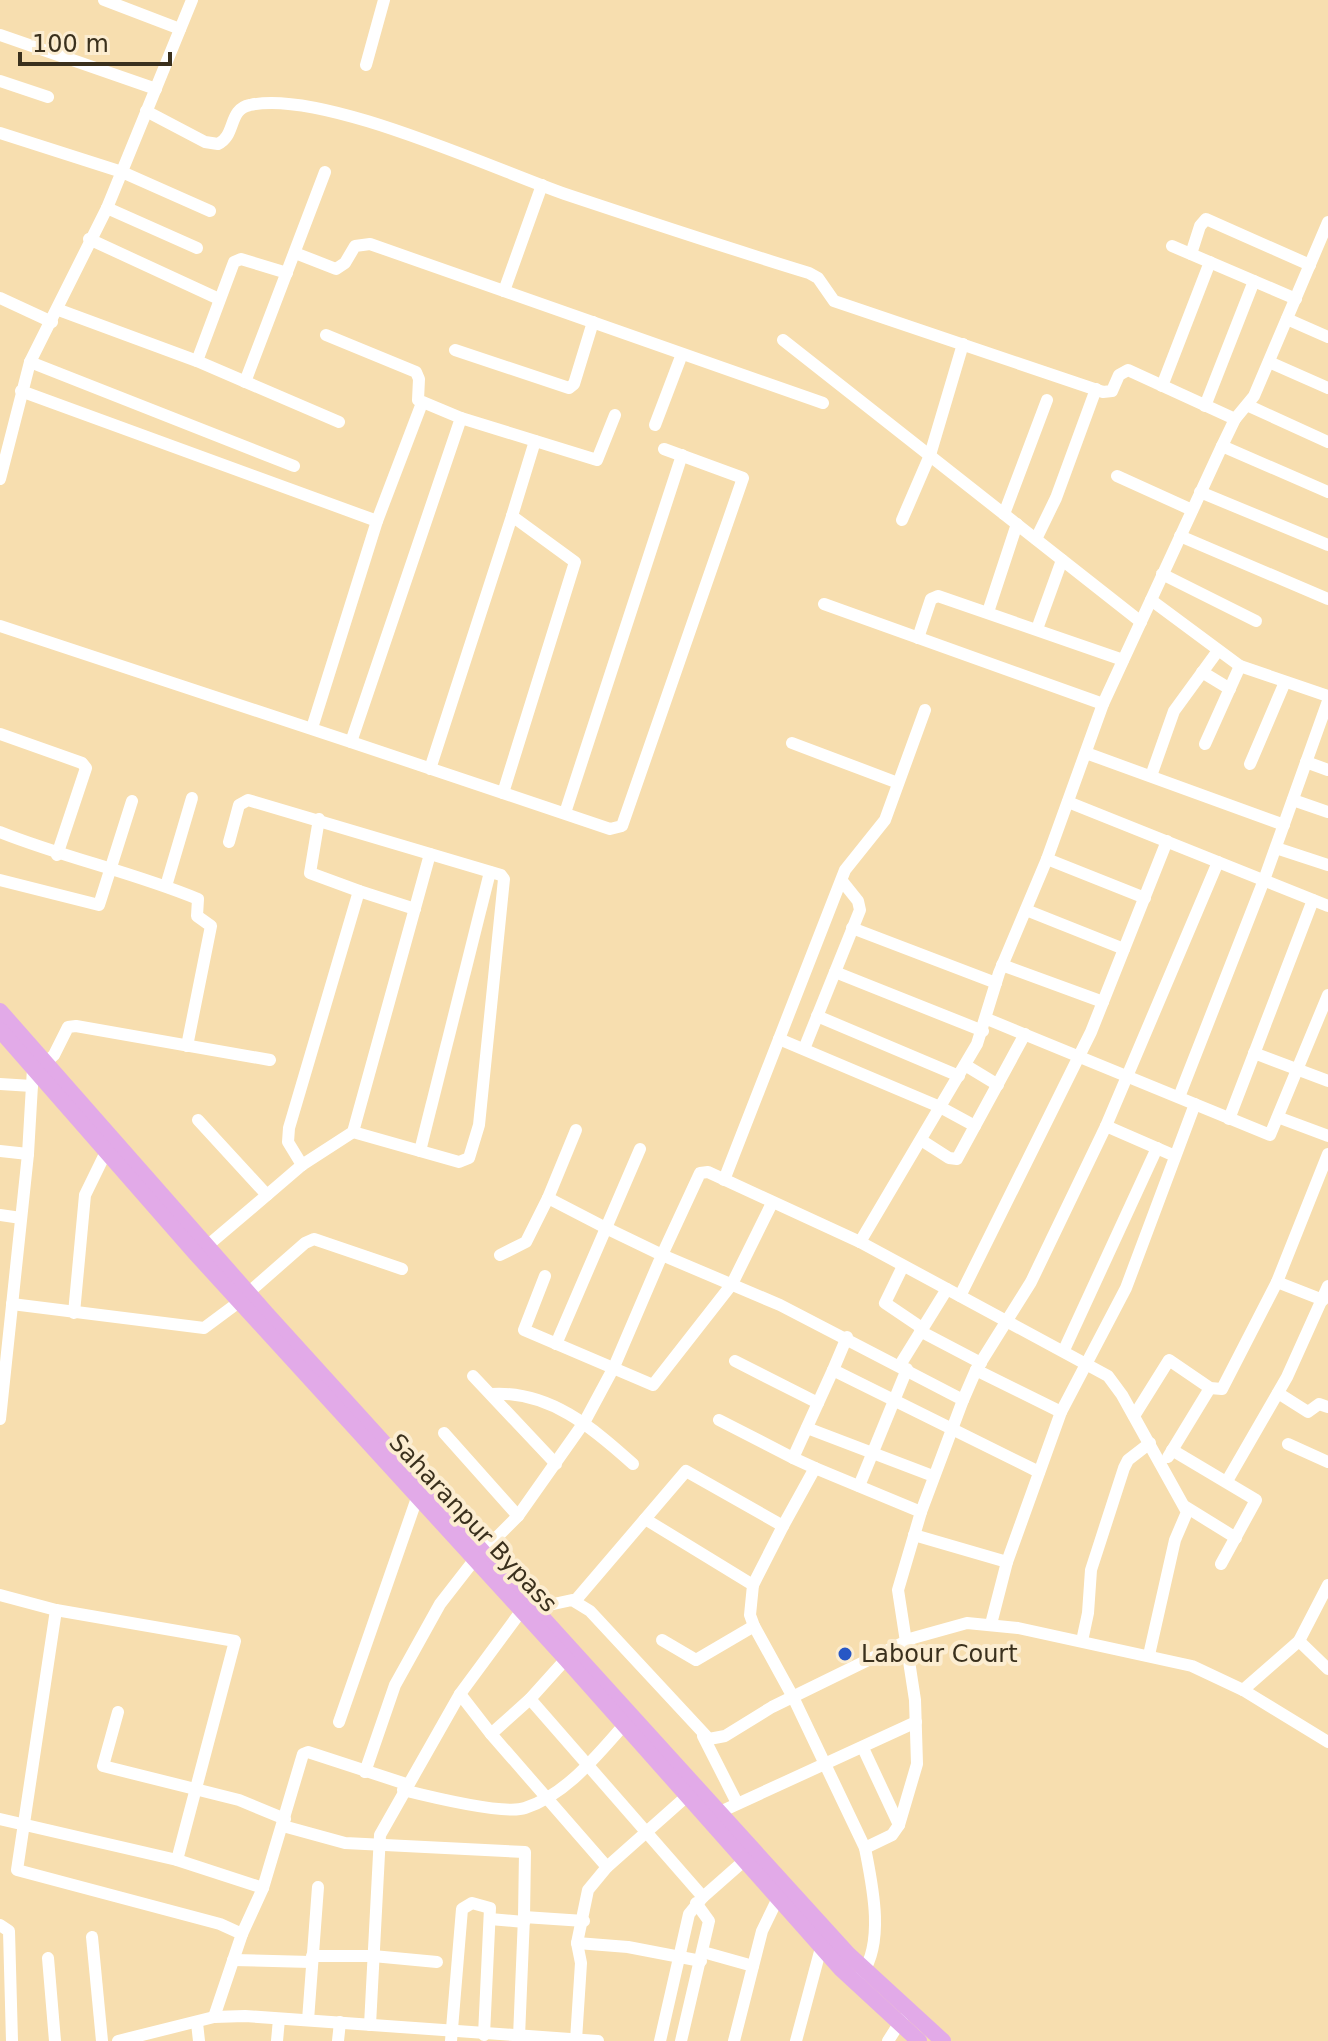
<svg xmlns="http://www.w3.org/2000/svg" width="1328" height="2041" viewBox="0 0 1328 2041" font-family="'DejaVu Sans',sans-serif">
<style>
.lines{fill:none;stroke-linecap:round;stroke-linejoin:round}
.minor{stroke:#fff;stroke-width:12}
.major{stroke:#e2aae8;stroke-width:16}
.poi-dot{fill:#2757c5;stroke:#fcedd1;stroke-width:3}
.labels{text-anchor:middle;stroke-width:8;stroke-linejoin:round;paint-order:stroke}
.street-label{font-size:24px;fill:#3a301d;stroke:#fcedd1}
.poi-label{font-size:24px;fill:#3a301d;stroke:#fcedd1;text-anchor:start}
</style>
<rect width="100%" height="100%" fill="#f7deaf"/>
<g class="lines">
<g class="minor">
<polyline points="104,0 180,29"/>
<polyline points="0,35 156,89"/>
<polyline points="366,65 384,0"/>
<polyline points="0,81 48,97"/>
<path d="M146 111 205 142 218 144C236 136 228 109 250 105 321 89 491 168 565 194 646 221 727 248 809 273L818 278 834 301 1103 392 1112 391 1119 375 1128 370 1235 419 1222 446 1328 492"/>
<polyline points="0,133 122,172 210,211"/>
<polyline points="107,208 197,248"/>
<polyline points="89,239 219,299"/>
<polyline points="1172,246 1296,299"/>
<polyline points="295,253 336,269 345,263 355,246 370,244 823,403"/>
<polyline points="1191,254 1200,226 1206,219 1310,265"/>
<polyline points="504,291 542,185"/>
<polyline points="0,298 52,322"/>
<polyline points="59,310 197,361 339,422"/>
<polyline points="1287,319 1328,337"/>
<polyline points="783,340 1141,622"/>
<polyline points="455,350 569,388 574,384 593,322"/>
<polyline points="197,361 234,262 241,259 287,273"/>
<polyline points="30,362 294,466"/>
<polyline points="1269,362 1328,388"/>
<polyline points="245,382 325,172"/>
<polyline points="1162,386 1210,262"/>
<polyline points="21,391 377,521"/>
<polyline points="1205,406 1254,281"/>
<polyline points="1249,406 1328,442"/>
<polyline points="461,418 597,460 615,415"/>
<polyline points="1235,419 1254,396 1328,222"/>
<polyline points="655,425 682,354"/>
<polyline points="1117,476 1192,510"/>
<polyline points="0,479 30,362 107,208 192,0"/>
<polyline points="1200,492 1328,545"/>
<polyline points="1004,514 1047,400"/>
<polyline points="512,516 535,441"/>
<polyline points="902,520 930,455 963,344"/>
<polyline points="1180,536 1328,599"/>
<polyline points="1036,539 1056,498 1096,389"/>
<polyline points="1162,574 1256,621"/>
<polyline points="1151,600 1240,666 1328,696"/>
<polyline points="824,604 1103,704"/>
<polyline points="988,612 1017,524"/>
<polyline points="0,626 351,742 461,418 418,400 419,379 416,372 326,335"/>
<polyline points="1037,629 1062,560"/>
<polyline points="918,638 931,599 938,596 1123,660"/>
<polyline points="1202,672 1230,689"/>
<polyline points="312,728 377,521 422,403"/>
<polyline points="0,734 82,763 86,768 57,855"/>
<polyline points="351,742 503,793 575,562 512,516 430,769"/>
<polyline points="792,743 898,783"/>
<polyline points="1205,744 1240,666"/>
<polyline points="1086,753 1284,825"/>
<polyline points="1306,762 1328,770"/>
<polyline points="1250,764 1285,682"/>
<polyline points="1151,776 1174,711 1217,652"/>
<polyline points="503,793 610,829 622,826 743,478 664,449"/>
<polyline points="1293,800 1328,812"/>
<polyline points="1068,802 1328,906"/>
<polyline points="565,813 682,455"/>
<polyline points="319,819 310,873 359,891"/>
<path d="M0 832C65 858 133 872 198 899L197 916 211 926 187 1046"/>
<polyline points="229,842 239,805 248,800 501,875 504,879 479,1125 469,1158 459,1162 353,1132"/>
<polyline points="1276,848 1328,865"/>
<polyline points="1047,859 1145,898"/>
<polyline points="0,880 99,905 132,801"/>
<polyline points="166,886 192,798"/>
<polyline points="1026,910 1124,949"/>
<polyline points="852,928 996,983"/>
<polyline points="1002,965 1103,1002"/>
<polyline points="835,972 983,1031"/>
<polyline points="817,1016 959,1076"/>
<polyline points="987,1019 1270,1135 1328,995"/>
<polyline points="779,1039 940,1107 975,1126"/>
<polyline points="804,1049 860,910 858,901 842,881"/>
<polyline points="1254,1053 1328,1081"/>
<polyline points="45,1063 54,1055 68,1027 76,1026 270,1060"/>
<polyline points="965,1065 998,1085"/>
<polyline points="0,1084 32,1086"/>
<polyline points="1179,1097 1264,880 1328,701"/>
<polyline points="1280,1118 1328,1136"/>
<polyline points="1229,1119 1313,900"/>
<polyline points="198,1120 267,1195 302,1165 353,1132 430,854"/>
<polyline points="1106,1126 1175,1156"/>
<polyline points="921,1140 949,1158 957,1159 1025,1034"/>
<polyline points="0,1151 28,1154"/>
<polyline points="420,1151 490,872"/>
<polyline points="302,1165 288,1142 289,1128 359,891 415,909"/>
<polyline points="724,1180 845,870 885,820 925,710"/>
<polyline points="548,1198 576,1130"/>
<polyline points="0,1215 21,1218"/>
<polyline points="860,1242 977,1044 999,973 1047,859 1103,704 1222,446"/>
<polyline points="207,1246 267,1195"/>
<polyline points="500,1255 526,1242 548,1198 606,1228 640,1149"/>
<polyline points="903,1266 885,1303 922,1328"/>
<polyline points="545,1276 524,1330 653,1385 732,1284 772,1203"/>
<polyline points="1277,1282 1323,1300"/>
<polyline points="248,1293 305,1243 314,1239 402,1269"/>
<polyline points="960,1296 1091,1032 1167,841"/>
<polyline points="12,1304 204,1328 239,1302"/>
<polyline points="74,1313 85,1195 106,1152"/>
<polyline points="920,1331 981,1363"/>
<polyline points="847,1337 833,1370 1039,1472"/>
<polyline points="1064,1350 1157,1148"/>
<polyline points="735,1361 818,1403"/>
<polyline points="900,1365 947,1289"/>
<polyline points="976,1370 1061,1412"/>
<polyline points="473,1376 556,1464"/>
<polyline points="1278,1393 1308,1412 1319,1404 1328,1407"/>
<path d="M491 1394C549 1390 593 1428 633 1464"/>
<polyline points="963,1400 976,1370 1031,1282 1106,1126 1218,862"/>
<polyline points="1134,1416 1169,1360 1210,1388 1222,1389 1277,1282 1328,1154"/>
<polyline points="0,1419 28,1154 33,1068 36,1065"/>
<polyline points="719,1420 793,1458"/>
<polyline points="807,1428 933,1476"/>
<polyline points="444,1433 518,1516"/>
<polyline points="1288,1444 1328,1462"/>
<polyline points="1172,1450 1256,1500 1221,1564"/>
<polyline points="1168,1457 1210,1388"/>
<polyline points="815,1468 793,1458 833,1370"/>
<polyline points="1227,1481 1287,1377 1328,1286"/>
<polyline points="859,1486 907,1369"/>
<polyline points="1186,1507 1236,1538"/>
<polyline points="921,1512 963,1400 780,1305 662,1255 700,1173 708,1172 860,1242 1108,1376 1122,1395 1187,1512 1175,1540 1149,1655"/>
<polyline points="645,1519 753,1585 750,1615 754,1626 793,1697 865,1848 892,1835 899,1825 917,1764 915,1700 898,1590 921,1512 815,1468 783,1526"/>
<polyline points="914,1535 1007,1562"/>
<polyline points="0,1595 56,1610 17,1870 220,1924 242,1934 214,2017"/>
<polyline points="575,1601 686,1471 783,1526 753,1585"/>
<polyline points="535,1608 572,1600 590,1611 709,1739 725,1736 772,1707 913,1638 967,1623 1018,1628 1192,1666 1243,1690 1328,1742"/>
<polyline points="56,1610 235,1641 177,1860"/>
<polyline points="991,1624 1007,1562 1061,1412 1126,1288 1195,1104"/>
<polyline points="662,1640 696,1660 754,1626"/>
<polyline points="1082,1641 1088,1613 1091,1570 1124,1468 1128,1460 1150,1443"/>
<polyline points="1299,1641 1328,1669"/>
<polyline points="1243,1690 1299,1641 1328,1585"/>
<polyline points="460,1694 491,1734 607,1867 687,1796"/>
<polyline points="530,1699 703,1897 745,1860"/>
<polyline points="118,1712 103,1766 239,1800 285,1819"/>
<polyline points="339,1722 417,1498"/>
<polyline points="491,1734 530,1699 566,1659"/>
<polyline points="703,1736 737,1803"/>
<polyline points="863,1748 899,1825"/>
<polyline points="365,1772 395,1685 440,1604 475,1559 518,1516 585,1421 614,1367 662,1255 606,1228 556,1344"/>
<path d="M403 1790C427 1796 504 1815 525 1808 566 1795 597 1755 624 1725"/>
<polyline points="720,1812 916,1722"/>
<polyline points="0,1819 177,1860 263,1888"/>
<polyline points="283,1826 345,1843 525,1852 524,1917"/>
<polyline points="490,1919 524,1922"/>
<polyline points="0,1925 9,1931 12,2041"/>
<polyline points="242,1934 263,1888 303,1754 308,1752 406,1784"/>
<polyline points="92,1937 102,2041"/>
<polyline points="577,1943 628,1947 701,1961"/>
<polyline points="703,1952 753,1966"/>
<polyline points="312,1956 373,1956 437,1962"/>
<polyline points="48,1958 55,2041"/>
<polyline points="233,1960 311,1962"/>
<path d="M862 1974C885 1941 872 1884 865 1848"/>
<polyline points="308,2020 318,1887"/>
<polyline points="197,2023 199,2041"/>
<polyline points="370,2025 380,1835 460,1694 522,1610"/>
<polyline points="519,2037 524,1917 584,1921"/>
<polyline points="576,2040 581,1963 577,1943 588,1890 607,1867"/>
<polyline points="118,2041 214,2017 245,2016 598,2041"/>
<polyline points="277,2041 279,2019"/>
<polyline points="338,2041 340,2022"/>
<polyline points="451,2041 462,1909 472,1903 490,1908 484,2035"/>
<polyline points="660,2041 689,1914 703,1897"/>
<polyline points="681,2041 709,1921 696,1903"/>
<polyline points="734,2041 762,1931 779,1896"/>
<polyline points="796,2041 822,1944"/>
<polyline points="888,2041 902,2019"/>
</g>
<g class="major">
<polyline points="0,1011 266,1313 848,1954 943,2041"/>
<polyline points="0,1030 196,1254 566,1659 840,1968 919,2041"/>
</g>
</g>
<circle class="poi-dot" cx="845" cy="1654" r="8"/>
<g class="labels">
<g class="street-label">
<text transform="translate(473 1523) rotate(47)" y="8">Saharanpur Bypass</text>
</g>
<g class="poi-label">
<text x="861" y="1662">Labour Court</text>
</g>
</g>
<path d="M20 52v12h150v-12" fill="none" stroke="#3a301d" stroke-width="4"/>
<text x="32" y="52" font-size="24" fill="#3a301d" stroke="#fcedd1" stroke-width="6" paint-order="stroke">100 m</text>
</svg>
